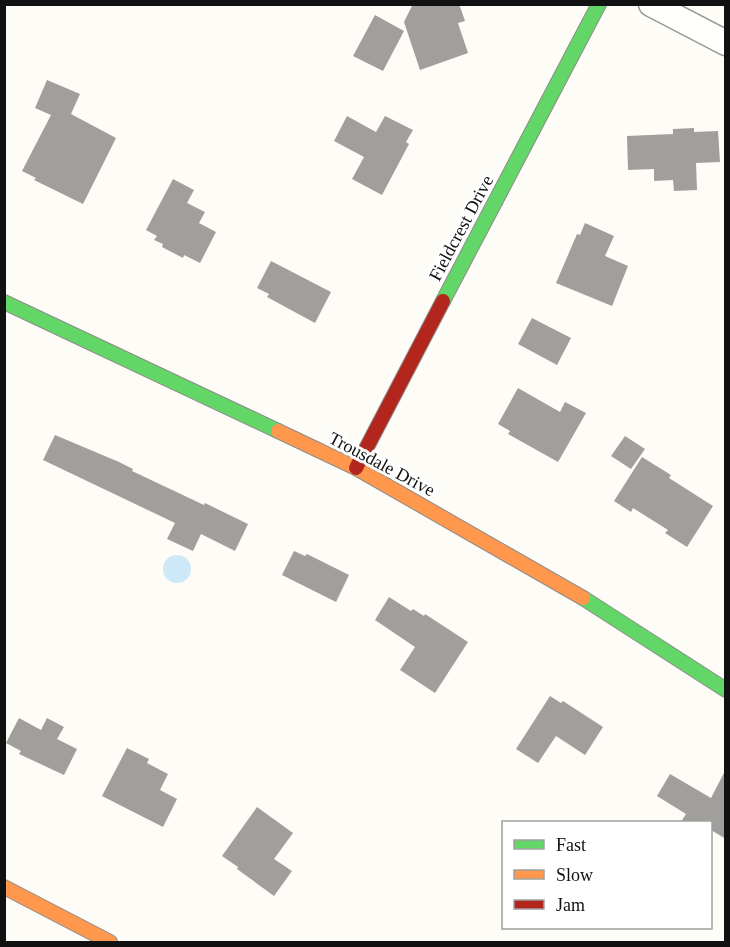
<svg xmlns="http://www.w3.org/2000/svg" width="730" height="947" viewBox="0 0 730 947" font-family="'Times New Roman',serif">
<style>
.water{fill:#cde8f7}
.building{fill:#a19f9c}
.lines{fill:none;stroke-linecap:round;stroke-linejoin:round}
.street-casing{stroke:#979795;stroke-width:27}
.fast-casing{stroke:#8e8d8b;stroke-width:16}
.slow-casing{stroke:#8e8d8b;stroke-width:16}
.jam-casing{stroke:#8e8d8b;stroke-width:16}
.street{stroke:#fffffe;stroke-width:24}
.fast{stroke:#63d668;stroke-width:14}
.slow{stroke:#ff974d;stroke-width:14}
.jam{stroke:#b3261e;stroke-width:14}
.labels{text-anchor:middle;stroke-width:6;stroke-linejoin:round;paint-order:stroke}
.street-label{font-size:18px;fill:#111;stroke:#fff}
</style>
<rect width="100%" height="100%" fill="#fdfcf7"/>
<circle class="water" cx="177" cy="569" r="14"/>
<g class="building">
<polygon points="413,4 459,4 465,21 458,23 468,53 420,70 404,22"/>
<polygon points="375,15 404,31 383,71 353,56"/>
<polygon points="47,80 80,94 71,114 116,138 83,204 34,180 36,178 22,171 51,115 35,108"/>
<polygon points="347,116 376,132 385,116 413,130 406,142 409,144 382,195 352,179 364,157 334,141"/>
<polygon points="694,128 694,132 718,131 720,162 696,163 697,190 674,191 673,180 654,181 654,169 628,170 627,136 673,134 673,129"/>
<polygon points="173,179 194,190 187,203 205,212 199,223 216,232 200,263 184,255 183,258 162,247 163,244 154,240 157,236 146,230"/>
<polygon points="585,223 614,236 605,256 628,266 612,306 556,283 577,234 580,235"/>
<polygon points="271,261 331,292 315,323 267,297 269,294 257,288"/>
<polygon points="532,318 571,338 557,365 518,344"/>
<polygon points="518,388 560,412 565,402 586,413 558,462 508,434 510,431 498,424"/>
<polygon points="55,435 119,462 133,469 132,471 204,505 205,503 248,524 235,551 201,534 193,551 167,539 175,523 43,460"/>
<polygon points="625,436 645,449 631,469 611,456"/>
<polygon points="642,457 671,475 669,478 713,506 687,547 665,533 668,530 633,508 631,512 614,501"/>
<polygon points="294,551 305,556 307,554 349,575 336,602 282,575"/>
<polygon points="389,597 411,611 413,609 424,616 425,614 468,642 435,693 400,670 415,647 375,620"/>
<polygon points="550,696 561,703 563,701 603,727 585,755 556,736 538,763 516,749"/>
<polygon points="19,718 41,730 47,718 64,727 57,739 77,749 64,775 19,754 21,751 6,743"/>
<polygon points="127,748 149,759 147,763 168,774 160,790 177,799 163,827 102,796"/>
<polygon points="726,769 726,839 711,830 711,822 681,822 686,814 657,796 670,774 711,798"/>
<polygon points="257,807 293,833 274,859 292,871 274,896 237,869 238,867 222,856"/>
</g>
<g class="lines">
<g class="street-casing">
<polyline id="street" points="651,4 726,43"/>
</g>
<g class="fast-casing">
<g id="fast">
<polyline points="443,301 599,4"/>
<polyline points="4,302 278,431"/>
<polyline points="583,598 726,690"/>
</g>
</g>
<g class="slow-casing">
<g id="slow">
<polyline points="278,431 356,468 583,598"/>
<polyline points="4,887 110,942"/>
</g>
</g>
<g class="jam-casing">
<polyline id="jam" points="356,468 443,301"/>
</g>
<use href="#street" class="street"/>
<use href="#fast" class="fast"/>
<use href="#slow" class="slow"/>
<use href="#jam" class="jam"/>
</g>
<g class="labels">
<g class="street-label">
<text transform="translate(461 228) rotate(-62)" y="6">Fieldcrest Drive</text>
<text transform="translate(382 464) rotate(28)" y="6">Trousdale Drive</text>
</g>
</g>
<rect width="730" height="947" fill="none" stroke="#111111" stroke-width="12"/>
<rect x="502" y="821" width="210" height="108" fill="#ffffff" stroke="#a0a0a0" stroke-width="1.5"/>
<rect x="514" y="840" width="30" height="9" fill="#63d668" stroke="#a0a0a0" stroke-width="1.5"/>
<text x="556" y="851" font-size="18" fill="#111111">Fast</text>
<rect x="514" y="870" width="30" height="9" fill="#ff974d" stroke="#a0a0a0" stroke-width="1.5"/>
<text x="556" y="881" font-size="18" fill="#111111">Slow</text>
<rect x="514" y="900" width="30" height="9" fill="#b3261e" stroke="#a0a0a0" stroke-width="1.5"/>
<text x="556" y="911" font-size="18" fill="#111111">Jam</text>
</svg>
